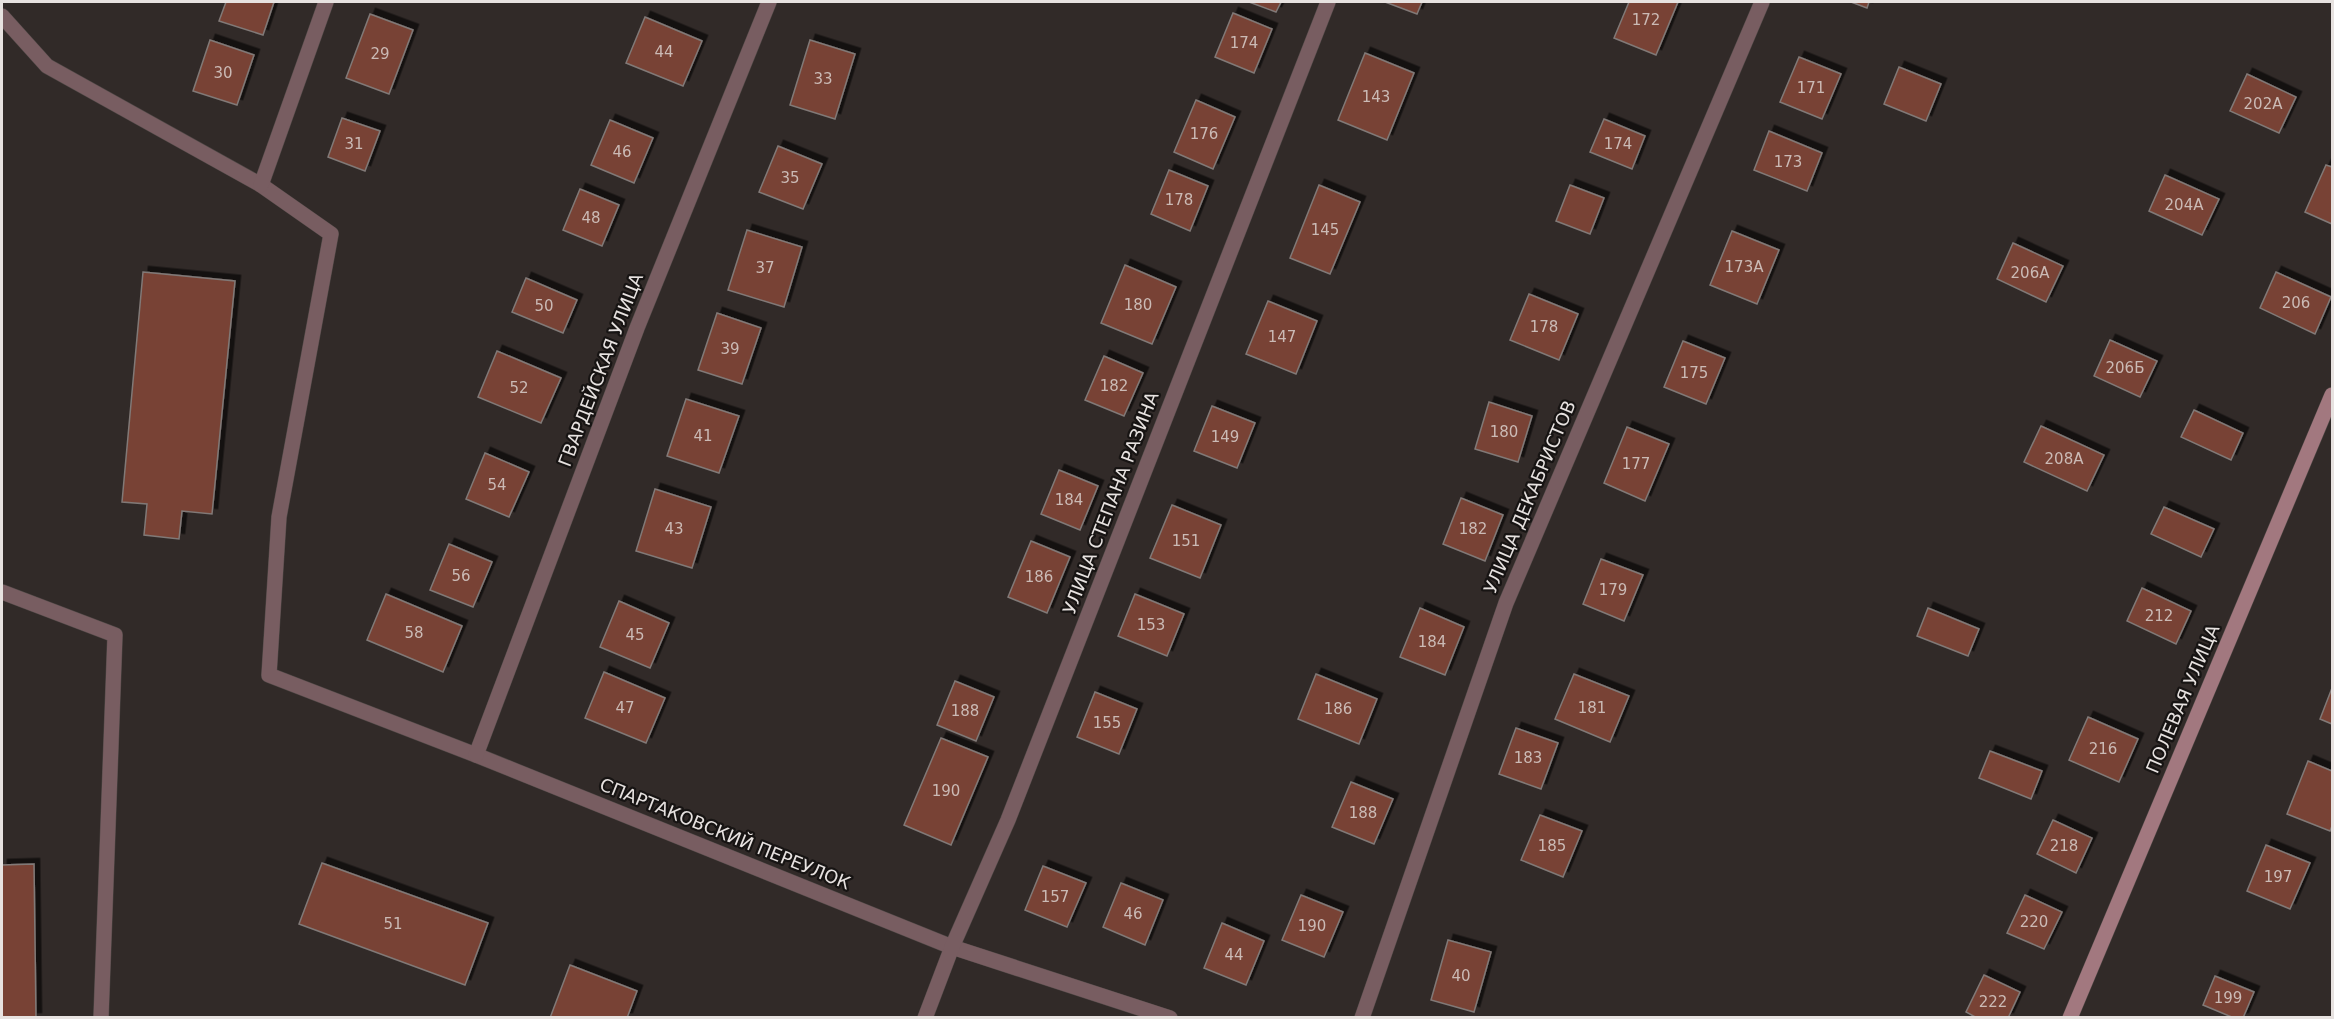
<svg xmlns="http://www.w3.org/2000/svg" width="2334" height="1019" viewBox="0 0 2334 1019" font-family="'DejaVu Sans',sans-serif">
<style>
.building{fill:#784334;stroke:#817977;stroke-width:1.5;filter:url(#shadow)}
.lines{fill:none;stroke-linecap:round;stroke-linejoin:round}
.lane-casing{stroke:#4e4745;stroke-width:16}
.street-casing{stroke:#4e4745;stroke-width:16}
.secondary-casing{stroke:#4e4745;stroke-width:16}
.lane{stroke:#785d61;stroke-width:15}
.street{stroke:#785d61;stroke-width:15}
.secondary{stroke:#a2787f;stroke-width:15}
.labels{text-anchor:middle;stroke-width:4.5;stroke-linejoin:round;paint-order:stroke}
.number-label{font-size:15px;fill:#cbbab5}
.street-label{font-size:18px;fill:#e7e2e0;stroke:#171413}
</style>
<defs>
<filter id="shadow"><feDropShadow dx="5.5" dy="-5.5" stdDeviation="0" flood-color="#0009"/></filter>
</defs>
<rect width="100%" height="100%" fill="#312a28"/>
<g class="building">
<polygon points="226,2 274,2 263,35 219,21"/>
<polygon points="1249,2 1281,2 1276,12"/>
<polygon points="1385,2 1422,2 1417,14"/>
<polygon points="1629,2 1678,2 1656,55 1614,38"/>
<polygon points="1851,2 1869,2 1867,8"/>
<polygon points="1233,13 1272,29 1254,73 1215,57"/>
<polygon points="370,14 413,30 389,94 346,78"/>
<polygon points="645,17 702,41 683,86 626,63"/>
<polygon points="210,40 254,55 237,105 193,91"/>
<polygon points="810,40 855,54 835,119 790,105"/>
<polygon points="1365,53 1414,73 1387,140 1338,120"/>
<polygon points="1799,57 1841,74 1822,119 1780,102"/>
<polygon points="1899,67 1941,84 1926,121 1884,104"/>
<polygon points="2247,74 2296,97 2279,133 2230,111"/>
<polygon points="1196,100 1235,117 1213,169 1174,152"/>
<polygon points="342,118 380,131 365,171 328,157"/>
<polygon points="1604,119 1645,136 1632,169 1590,152"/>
<polygon points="610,120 653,138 634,183 591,165"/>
<polygon points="1769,131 1822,153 1807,191 1754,170"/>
<polygon points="778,146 822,164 803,209 759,192"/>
<polygon points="2326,165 2332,167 2332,224 2305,212"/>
<polygon points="1169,170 1208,186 1190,231 1151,214"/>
<polygon points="2165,175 2219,199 2202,235 2149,211"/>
<polygon points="1319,185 1360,202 1330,274 1290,258"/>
<polygon points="1570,185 1604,198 1590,234 1556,221"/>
<polygon points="580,189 619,205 602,246 563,230"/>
<polygon points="747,230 802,247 784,307 728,290"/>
<polygon points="1732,231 1779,250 1757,304 1710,285"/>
<polygon points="2013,243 2063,266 2046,302 1997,279"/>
<polygon points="1125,265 1176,287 1152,344 1101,323"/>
<polygon points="143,272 235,281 212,514 182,511 179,539 144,535 147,504 122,502"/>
<polygon points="2276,272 2331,297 2315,334 2260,308"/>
<polygon points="526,278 577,300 563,333 512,312"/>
<polygon points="1529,294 1578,314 1559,360 1510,340"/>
<polygon points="1268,301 1317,321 1296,374 1246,354"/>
<polygon points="717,313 761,328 742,384 698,370"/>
<polygon points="2110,340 2157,361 2140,397 2094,376"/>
<polygon points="1683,341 1725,358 1706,404 1664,387"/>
<polygon points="497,351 561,378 541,423 478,397"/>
<polygon points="1104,356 1143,373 1124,416 1085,400"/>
<polygon points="686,399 739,416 719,473 667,456"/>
<polygon points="1489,402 1532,416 1518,462 1475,449"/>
<polygon points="1212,406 1255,423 1237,468 1194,451"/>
<polygon points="2194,410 2243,433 2231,460 2181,437"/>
<polygon points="2041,426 2104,455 2087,491 2024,462"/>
<polygon points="1627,427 1669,444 1645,501 1604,483"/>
<polygon points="485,453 529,472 509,517 466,499"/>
<polygon points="1059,470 1098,486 1080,530 1041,514"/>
<polygon points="655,489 711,507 692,568 636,551"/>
<polygon points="1461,498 1503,515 1485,561 1443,544"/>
<polygon points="1172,505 1221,525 1200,578 1150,558"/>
<polygon points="2164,507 2214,529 2201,557 2151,534"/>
<polygon points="1031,541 1070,557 1047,613 1008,597"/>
<polygon points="449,544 492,562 473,607 430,590"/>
<polygon points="1601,559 1643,575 1624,621 1583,604"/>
<polygon points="2142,588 2191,611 2176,644 2127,621"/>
<polygon points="386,594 462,626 443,672 367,640"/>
<polygon points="1135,594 1184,614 1167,656 1118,636"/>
<polygon points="619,601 669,623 650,668 600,647"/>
<polygon points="1420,608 1464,627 1445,675 1400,657"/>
<polygon points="1928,608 1979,629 1968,656 1917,636"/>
<polygon points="604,672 665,698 646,743 585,718"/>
<polygon points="1316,674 1377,699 1359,744 1298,719"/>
<polygon points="1574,674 1629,696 1610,742 1555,719"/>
<polygon points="955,681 994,697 976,741 937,725"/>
<polygon points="2332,688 2332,724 2320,719"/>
<polygon points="1095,692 1137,709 1119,754 1077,737"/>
<polygon points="2088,717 2138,739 2119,782 2069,760"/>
<polygon points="1516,728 1558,743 1541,789 1499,774"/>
<polygon points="941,738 988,757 951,845 904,825"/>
<polygon points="1990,751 2042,771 2031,799 1979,778"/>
<polygon points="2308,761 2332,771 2332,826 2330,831 2287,814"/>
<polygon points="1351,782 1393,799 1374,844 1332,827"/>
<polygon points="1540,815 1582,831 1563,877 1521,860"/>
<polygon points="2053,820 2092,838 2076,873 2037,854"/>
<polygon points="2266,845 2310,863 2290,909 2247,891"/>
<polygon points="322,863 488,923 465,985 299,924"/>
<polygon points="34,864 36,1018 2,1018 2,865"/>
<polygon points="1043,866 1086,883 1067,927 1025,910"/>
<polygon points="1121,883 1163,900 1145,945 1103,927"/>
<polygon points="1301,895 1343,912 1324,957 1282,940"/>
<polygon points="2025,895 2062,912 2044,949 2007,933"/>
<polygon points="1222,923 1264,941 1246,985 1204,968"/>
<polygon points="1448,940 1491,952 1474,1012 1431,1000"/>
<polygon points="570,965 637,991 627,1018 550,1018"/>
<polygon points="1984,975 2020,992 2008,1018 1977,1018 1966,1012"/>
<polygon points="2215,976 2254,992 2243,1018 2234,1018 2203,1005"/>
</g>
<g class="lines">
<g class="lane-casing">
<polyline id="lane" points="2,592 115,635 101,1018"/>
</g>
<g class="street-casing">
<g id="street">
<polyline points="2,16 47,66 261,185 331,234 279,517 269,675 476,755 952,947 1170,1018"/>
<polyline points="261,185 326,2"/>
<polyline points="476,755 637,328 769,2"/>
<polyline points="925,1018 952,947 1008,820 1328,2"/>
<polyline points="1362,1018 1506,603 1762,2"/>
</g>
</g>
<g class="secondary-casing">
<polyline id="secondary" points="2070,1018 2332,395"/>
</g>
<use href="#lane" class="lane"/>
<use href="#street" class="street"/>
<use href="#secondary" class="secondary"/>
</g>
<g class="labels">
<g class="number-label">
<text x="1646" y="25">172</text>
<text x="1244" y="48">174</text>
<text x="664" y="57">44</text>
<text x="380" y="59">29</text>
<text x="223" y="78">30</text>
<text x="823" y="84">33</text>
<text x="1811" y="93">171</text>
<text x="1376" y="102">143</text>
<text x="2263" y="109">202А</text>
<text x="1204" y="139">176</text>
<text x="354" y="149">31</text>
<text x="1618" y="149">174</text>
<text x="622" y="157">46</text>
<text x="1788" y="167">173</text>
<text x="790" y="183">35</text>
<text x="1179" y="205">178</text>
<text x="2184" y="210">204А</text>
<text x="591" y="223">48</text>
<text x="1325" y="235">145</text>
<text x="1744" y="272">173А</text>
<text x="765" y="273">37</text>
<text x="2030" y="278">206А</text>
<text x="2296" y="308">206</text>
<text x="1138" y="310">180</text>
<text x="544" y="311">50</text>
<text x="1544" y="332">178</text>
<text x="1282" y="342">147</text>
<text x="730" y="354">39</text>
<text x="2125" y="373">206Б</text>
<text x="1694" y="378">175</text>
<text x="1114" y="391">182</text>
<text x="519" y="393">52</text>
<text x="1504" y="437">180</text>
<text x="703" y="441">41</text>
<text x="1225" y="442">149</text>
<text x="2064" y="464">208А</text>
<text x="1636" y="469">177</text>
<text x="497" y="490">54</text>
<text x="1069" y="505">184</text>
<text x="674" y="534">43</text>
<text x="1473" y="534">182</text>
<text x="1186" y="546">151</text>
<text x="461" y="581">56</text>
<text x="1039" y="582">186</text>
<text x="1613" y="595">179</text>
<text x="2159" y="621">212</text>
<text x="1151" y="630">153</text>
<text x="414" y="638">58</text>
<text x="635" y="640">45</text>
<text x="1432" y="647">184</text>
<text x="625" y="713">47</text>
<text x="1592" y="713">181</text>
<text x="1338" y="714">186</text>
<text x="965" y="716">188</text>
<text x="1107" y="728">155</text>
<text x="2103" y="754">216</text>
<text x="1528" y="763">183</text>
<text x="946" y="796">190</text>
<text x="1363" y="818">188</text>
<text x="1552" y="851">185</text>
<text x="2064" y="851">218</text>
<text x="2278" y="882">197</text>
<text x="1055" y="902">157</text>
<text x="1133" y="919">46</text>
<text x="2034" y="927">220</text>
<text x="393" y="929">51</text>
<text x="1312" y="931">190</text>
<text x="1234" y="960">44</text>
<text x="1461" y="981">40</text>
<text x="2228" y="1003">199</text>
<text x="1993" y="1007">222</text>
</g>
<g class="street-label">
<text transform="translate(601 370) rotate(-69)" y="6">ГВАРДЕЙСКАЯ УЛИЦА</text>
<text transform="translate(1530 497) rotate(-67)" y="6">УЛИЦА ДЕКАБРИСТОВ</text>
<text transform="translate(1111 503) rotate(-69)" y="6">УЛИЦА СТЕПАНА РАЗИНА</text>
<text transform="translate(2183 699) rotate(-67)" y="6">ПОЛЕВАЯ УЛИЦА</text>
<text transform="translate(725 834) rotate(22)" y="6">СПАРТАКОВСКИЙ ПЕРЕУЛОК</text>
</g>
</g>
<rect width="2334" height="1019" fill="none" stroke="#e7e2e0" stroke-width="6"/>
</svg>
